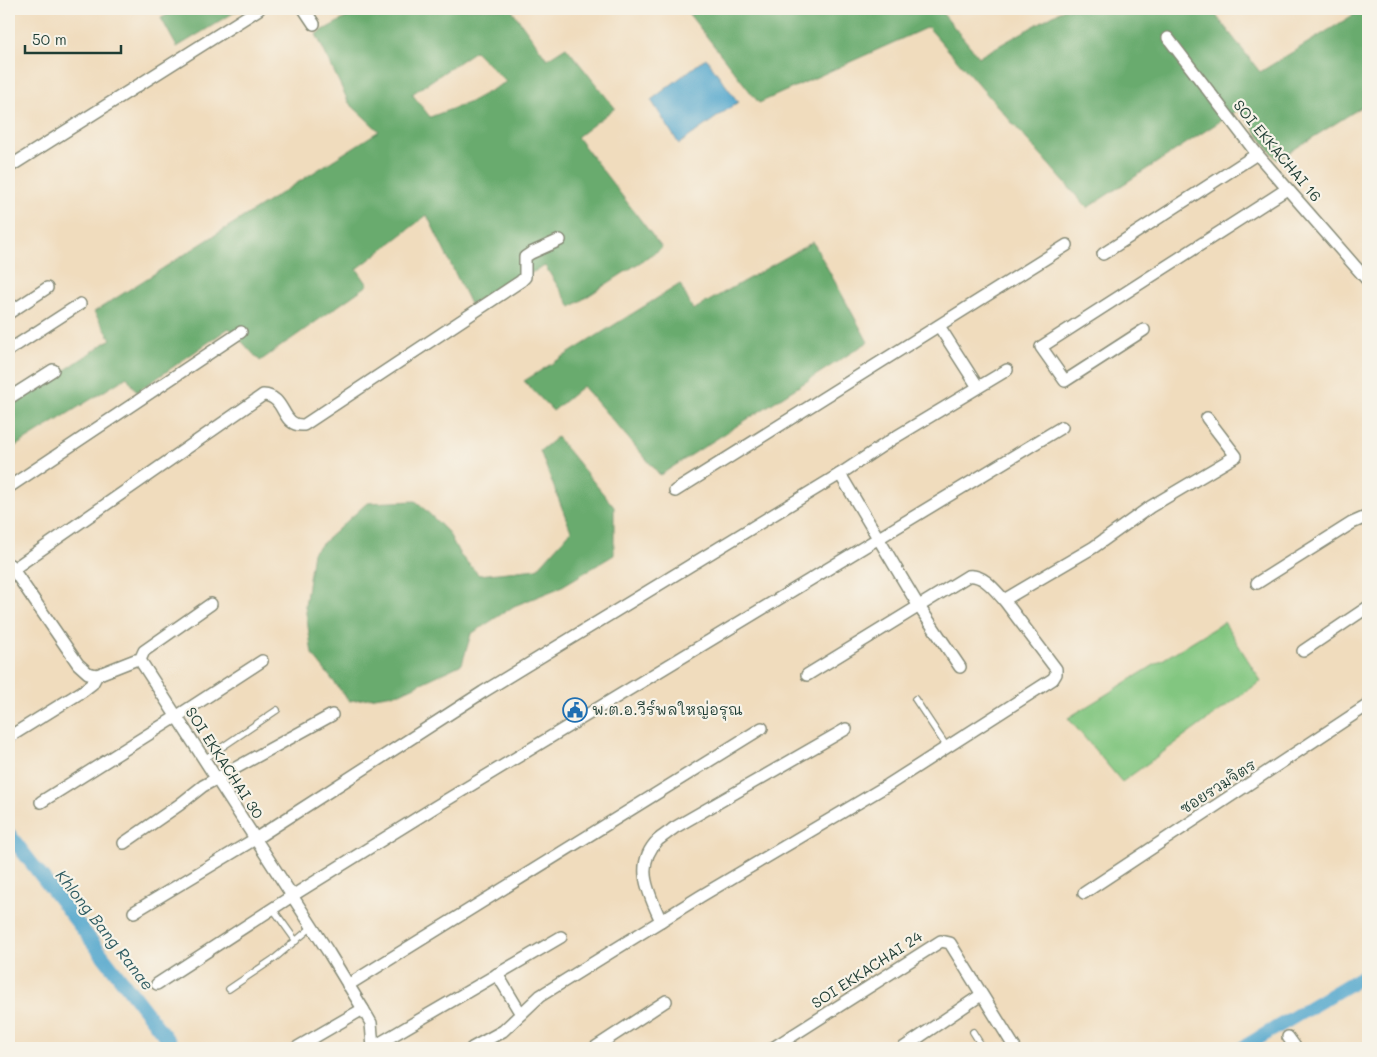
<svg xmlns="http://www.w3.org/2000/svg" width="1377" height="1057" viewBox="0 0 1377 1057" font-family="Mali,'Playpen Sans Thai',sans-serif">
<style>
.green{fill:#82c680;stroke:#50825a}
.forest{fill:#69ab6e;stroke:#447451;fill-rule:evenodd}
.water{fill:#50a5cc;stroke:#387180}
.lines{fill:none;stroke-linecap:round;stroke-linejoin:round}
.canal{stroke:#50a5cc;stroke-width:14}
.lane-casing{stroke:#888c78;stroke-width:8}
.street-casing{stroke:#888c78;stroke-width:14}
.lane{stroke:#fff;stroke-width:5.5}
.street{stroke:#fff;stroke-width:11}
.labels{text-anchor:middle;stroke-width:4.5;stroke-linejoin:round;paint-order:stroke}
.street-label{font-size:15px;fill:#1f3d34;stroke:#f7f3e8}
.poi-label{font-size:15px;fill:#1f3d34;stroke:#f7f3e8;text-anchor:start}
.water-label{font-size:16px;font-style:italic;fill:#2e5c62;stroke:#f7f3e8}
</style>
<rect width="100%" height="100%" fill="#f7f3e8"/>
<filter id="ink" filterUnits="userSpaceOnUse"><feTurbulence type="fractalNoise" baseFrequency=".02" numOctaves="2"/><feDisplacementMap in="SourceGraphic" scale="10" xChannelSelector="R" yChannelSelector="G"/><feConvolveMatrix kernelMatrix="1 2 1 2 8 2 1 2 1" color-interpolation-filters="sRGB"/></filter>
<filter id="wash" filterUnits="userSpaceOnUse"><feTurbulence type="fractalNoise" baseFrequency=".0096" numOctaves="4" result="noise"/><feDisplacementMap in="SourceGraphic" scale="20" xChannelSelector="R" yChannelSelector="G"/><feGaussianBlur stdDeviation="1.12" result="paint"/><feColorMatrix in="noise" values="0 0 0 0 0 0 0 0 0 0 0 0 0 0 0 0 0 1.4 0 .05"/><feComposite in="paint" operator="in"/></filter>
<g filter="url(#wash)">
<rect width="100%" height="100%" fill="#f0dcbd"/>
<polygon class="green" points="1224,622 1261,681 1122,782 1068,718"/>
<g class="forest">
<polygon points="179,9 240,9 177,47 161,18"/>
<path d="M362 9H511L547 59 566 47 615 108 577 137 662 248 571 307 545 266 470 304 427 215 357 269 368 285 260 361 229 328 137 392 127 377 9 450V408L111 339 94 312 379 131 349 103 316 34ZM475 51 506 82 468 103 430 117 412 94Z"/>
<polygon points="685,9 939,9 979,57 1064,9 1211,9 1260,72 1363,9 1368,9 1368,103 1277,160 1239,109 1087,208 928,27 759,103"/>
<polygon points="813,242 868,342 660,475 583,386 553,411 524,381 680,284 693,310"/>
<polygon points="557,437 614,507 614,555 559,588 514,606 471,634 462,664 400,693 349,701 312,654 305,606 313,552 367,503 416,501 448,532 460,555 479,575 537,569 571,531 540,451"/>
</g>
<polygon class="water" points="706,58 738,102 679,144 651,100"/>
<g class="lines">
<g class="canal">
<polyline points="9,834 174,1048"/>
<polyline points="1242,1048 1368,973"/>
</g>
</g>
</g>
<g filter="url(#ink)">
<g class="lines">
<g class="lane-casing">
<g id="lane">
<polyline points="915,699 947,747"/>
<polyline points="203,760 277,710"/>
<polyline points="273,909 296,941"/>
<polyline points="229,989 275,958 312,927"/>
<polyline points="973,1032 983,1048"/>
</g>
</g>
<g class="street-casing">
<g id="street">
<polyline points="304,9 314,24"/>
<polyline points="1168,38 1257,154 1368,281"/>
<polyline points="9,167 259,9"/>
<polyline points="1103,254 1257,154"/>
<polyline points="9,313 47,288"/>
<polyline points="939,326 978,387"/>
<polyline points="1144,330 1065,381 1041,347 1287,189"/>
<polyline points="9,350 80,304"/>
<polyline points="9,398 53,370"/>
<polyline points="840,474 918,605 960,667"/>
<polyline points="9,487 241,332"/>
<polyline points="675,491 1067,245"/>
<polyline points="10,565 78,664 88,673 97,675 135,660 140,660 329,953 363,1009 371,1023 373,1048"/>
<path d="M9 572 263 395C287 396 280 427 304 425L521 281 525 277V257L531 253 560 240"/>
<polyline points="1257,583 1352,523 1368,516"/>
<polyline points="1303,651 1368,607"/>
<polyline points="140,660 144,651 211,604"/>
<path d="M807 675 968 576C983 574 994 589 1004 600L1094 547 1150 507 1236 456 1207 418"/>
<polyline points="9,737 83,691 92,684 97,675"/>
<polyline points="41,802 176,717 262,661"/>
<polyline points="124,843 179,805 203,786 332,715"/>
<polyline points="1084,893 1368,705"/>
<polyline points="134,912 255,839 483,692 840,474 894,438 1007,370"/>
<path d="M661 921C649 894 633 865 658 840 663 836 669 832 674 828L846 729"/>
<polyline points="497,974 521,1014"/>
<polyline points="157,984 292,896 435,807 1062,427"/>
<polyline points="348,985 762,728"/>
<polyline points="1288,1037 1296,1048"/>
<polyline points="373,1047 561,937"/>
<polyline points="296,1048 363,1009"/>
<polyline points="472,1048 503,1031 540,996 701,896 888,785 1053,679 1056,674 1056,669 1004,600"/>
<polyline points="594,1048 666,1001"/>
<polyline points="773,1048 941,941 950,943 1015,1048"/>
<polyline points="903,1048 981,995"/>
</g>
</g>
<use href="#lane" class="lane"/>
<use href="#street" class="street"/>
</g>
</g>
<defs>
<g id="civic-ring" transform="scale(1.25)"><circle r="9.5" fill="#f7f3e8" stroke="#1f6fb2" stroke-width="1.5"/><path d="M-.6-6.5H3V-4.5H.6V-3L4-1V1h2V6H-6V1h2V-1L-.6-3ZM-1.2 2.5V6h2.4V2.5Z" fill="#1f6fb2"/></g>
</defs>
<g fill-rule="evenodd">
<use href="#civic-ring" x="575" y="710"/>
</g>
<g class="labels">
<g class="street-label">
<text transform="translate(1277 151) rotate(50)" y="5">SOI EKKACHAI 16</text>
<text transform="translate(224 763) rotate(57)" y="5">SOI EKKACHAI 30</text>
<text transform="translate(1218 787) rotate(-33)" y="5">ซอยรวมจิตร</text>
<text transform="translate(867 970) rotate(-33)" y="5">SOI EKKACHAI 24</text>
</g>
<g class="poi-label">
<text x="592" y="715">พ.ต.อ.วีร์พลใหญ่อรุณ</text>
</g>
<g class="water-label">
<text transform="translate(105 930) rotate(52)" y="6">Khlong Bang Ranae</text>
</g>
</g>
<rect width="1377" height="1057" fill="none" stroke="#f7f3e8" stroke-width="30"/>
<path d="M25 45v8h96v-8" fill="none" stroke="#1f3d34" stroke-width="2.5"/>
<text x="32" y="45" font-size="15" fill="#1f3d34" stroke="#f7f3e8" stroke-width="4" paint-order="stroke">50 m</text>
</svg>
